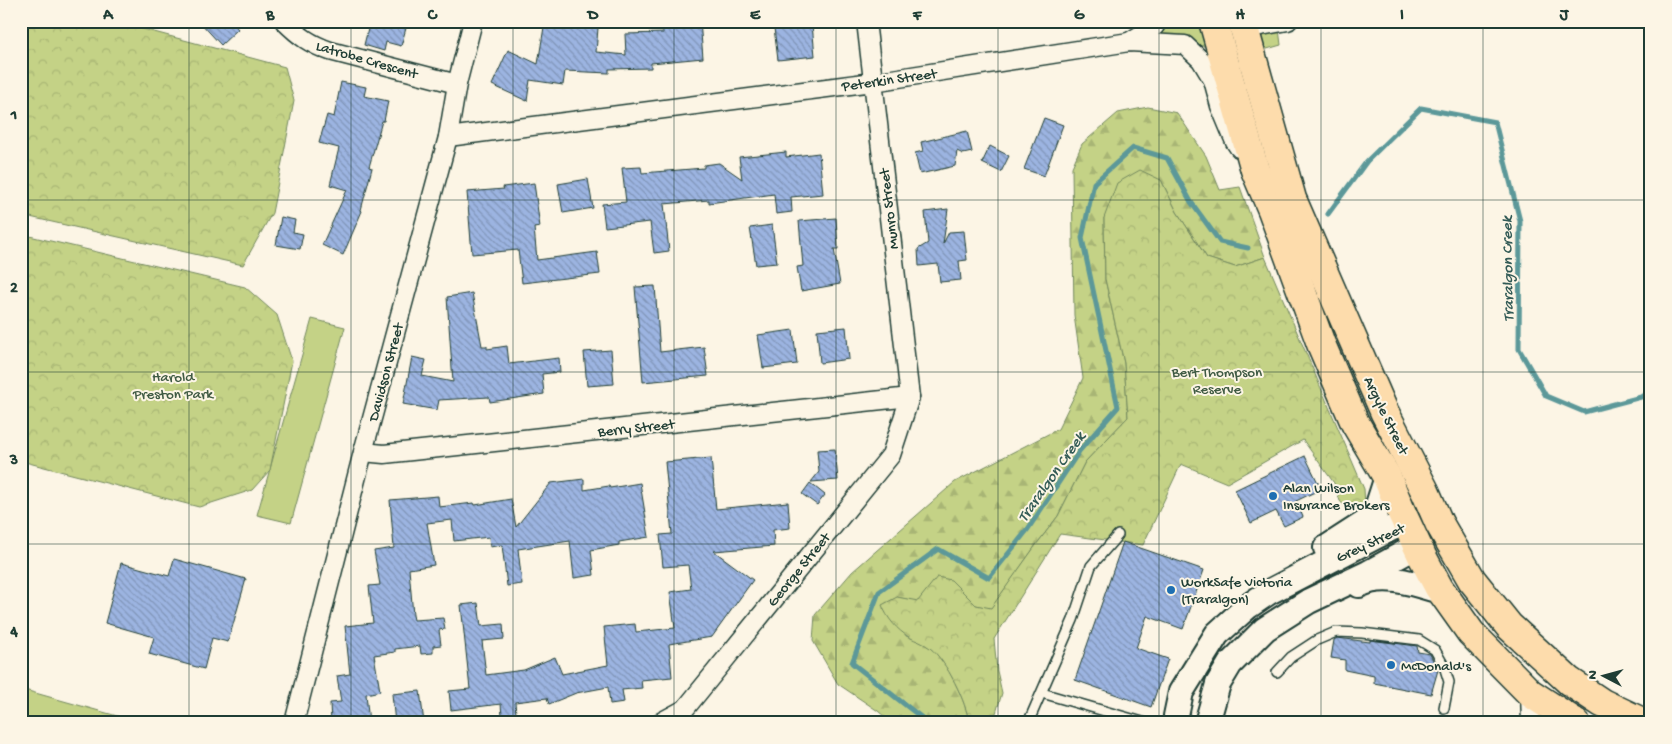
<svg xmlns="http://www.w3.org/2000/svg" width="1672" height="744" viewBox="0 0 1672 744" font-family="'Gochi Hand',sans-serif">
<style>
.grass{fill:#c4d286;stroke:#72885d}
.forest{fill:url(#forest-firs);stroke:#72885d}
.park{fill:url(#park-crowns);stroke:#72885d}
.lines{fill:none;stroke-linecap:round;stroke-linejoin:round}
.stream{stroke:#5b9899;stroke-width:5}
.building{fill:url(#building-back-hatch);stroke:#1f3d34}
.lane-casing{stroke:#1f3d34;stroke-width:12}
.street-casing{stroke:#1f3d34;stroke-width:21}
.secondary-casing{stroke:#1f3d34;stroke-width:28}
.highway-casing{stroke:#1f3d34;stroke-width:31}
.lane{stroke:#fcf5e5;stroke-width:9}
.street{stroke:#fcf5e5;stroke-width:18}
.secondary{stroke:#fcf5e5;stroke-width:24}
.highway{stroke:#fddcac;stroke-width:28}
.grid{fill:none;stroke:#1f3d34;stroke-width:1;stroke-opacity:0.55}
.poi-dot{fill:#1f6fb2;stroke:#fcf5e5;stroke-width:2}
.labels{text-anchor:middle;stroke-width:4;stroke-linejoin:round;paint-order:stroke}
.street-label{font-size:15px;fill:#1f3d34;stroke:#fcf5e5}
.park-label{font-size:15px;fill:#405b44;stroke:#fcf5e5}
.poi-label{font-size:15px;fill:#1f3d34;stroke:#fcf5e5;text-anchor:start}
.water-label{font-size:16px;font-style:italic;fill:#335b56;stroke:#fcf5e5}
.neatline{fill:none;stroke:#1f3d34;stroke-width:2}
.grid-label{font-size:16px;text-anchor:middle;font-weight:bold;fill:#1f3d34}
</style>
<defs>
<pattern id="forest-firs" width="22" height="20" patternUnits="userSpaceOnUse" patternTransform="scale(1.25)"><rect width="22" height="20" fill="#c4d286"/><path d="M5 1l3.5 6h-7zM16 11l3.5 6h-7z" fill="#a8b574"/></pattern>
<pattern id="park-crowns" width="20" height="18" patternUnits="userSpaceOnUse" patternTransform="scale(1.25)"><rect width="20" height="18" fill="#c4d286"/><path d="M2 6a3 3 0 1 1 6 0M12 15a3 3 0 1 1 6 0" fill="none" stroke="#a8b574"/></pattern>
<pattern id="building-back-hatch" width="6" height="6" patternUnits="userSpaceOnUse" patternTransform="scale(1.25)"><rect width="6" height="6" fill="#9cb4e1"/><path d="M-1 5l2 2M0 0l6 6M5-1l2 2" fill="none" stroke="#7f94b7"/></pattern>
</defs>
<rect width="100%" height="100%" fill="#fcf5e5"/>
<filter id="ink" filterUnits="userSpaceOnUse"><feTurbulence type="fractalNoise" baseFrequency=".02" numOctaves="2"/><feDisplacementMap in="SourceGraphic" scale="10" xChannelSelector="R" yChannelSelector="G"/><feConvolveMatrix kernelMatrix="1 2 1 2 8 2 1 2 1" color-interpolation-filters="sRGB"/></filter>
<g filter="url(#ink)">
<g class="grass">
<polygon points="1141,21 1278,21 1281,45 1267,49 1141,43"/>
<polygon points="312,319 345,327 291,523 257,515"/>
<polygon points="21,689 142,723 21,723"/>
</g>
<path class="forest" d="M1148 107 1177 113 1206 156 1220 190 1240 187 1265 257 1235 267 1207 258 1177 212 1161 180 1104 218 1105 279 1124 363 1128 417 1085 462 1058 516 1036 545 991 609 976 605 951 580 918 602 897 597 906 636C914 639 924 643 931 648 946 660 967 703 969 723H892L878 711 838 684 813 641 815 615 852 572 955 482 1058 429 1083 378 1074 315 1072 167 1082 144 1118 113Z"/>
<g class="park">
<polygon points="21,21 113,21 285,67 294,101 272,213 243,265 21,215"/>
<path d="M1140 170 1161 180 1177 212 1207 258 1235 267 1265 257 1364 489 1365 505 1348 510 1340 501 1334 483 1303 440 1227 483 1181 464 1143 545 1060 534 994 639 997 671 1002 693 993 723H969C967 703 946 660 930 648 924 643 916 641 909 637 897 630 887 618 882 605L897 597 918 601 937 577 951 580 976 605 991 608 1036 545 1058 516 1085 462 1128 417 1124 363 1105 279 1104 218 1117 183Z"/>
<polygon points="21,234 245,287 277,315 292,361 270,470 252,490 199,507 21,461"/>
</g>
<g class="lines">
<g class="stream">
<polyline points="1328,214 1367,161 1421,108 1495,122 1520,221 1519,349 1546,396 1584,412 1641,397 1651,391"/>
<polyline points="923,723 922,718 852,663 879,592 938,549 989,578 1028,529 1080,450 1118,407 1082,238 1094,183 1133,148 1167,158 1191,202 1220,242 1248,248"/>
</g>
</g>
<g class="building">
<polygon points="199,21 231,21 238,29 221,45"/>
<polygon points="370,21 408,21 401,46 386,42 384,51 364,45"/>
<polygon points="545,21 573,24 572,26 598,28 596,52 626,55 625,34 663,33 662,21 700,21 703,58 651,63 651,68 609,69 609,73 565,71 563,85 530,80 527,101 492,85 508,50 538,64"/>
<polygon points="812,24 815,56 778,60 774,28"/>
<polygon points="341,82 366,87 364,96 388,101 384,121 382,121 369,167 372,168 361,210 362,211 343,255 322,245 347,190 330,185 339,148 319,143 327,115 334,117"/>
<polygon points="1044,118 1063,125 1044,176 1024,169"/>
<polygon points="967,131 972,152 963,154 957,151 955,166 920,174 915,153 923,151 921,142"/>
<polygon points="990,146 1009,156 1001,172 982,163"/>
<polygon points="786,152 786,157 819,153 823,194 791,197 792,212 776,214 774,194 709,203 709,200 664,204 669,251 654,253 650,222 605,227 602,204 626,202 622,168 641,167 642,173 704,168 704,165 719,163 742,179 739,157"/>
<polygon points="588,179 593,208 563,213 558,184"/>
<polygon points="534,183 540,227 534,228 537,260 597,252 600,274 522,283 518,250 472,254 467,192 504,189 503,187"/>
<polygon points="948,209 943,244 949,232 964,231 967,260 959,261 961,280 940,282 938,264 919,266 918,249 928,243 925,212"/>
<polygon points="281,217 295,220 293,232 303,234 300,249 276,245"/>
<polygon points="836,218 838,249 834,249 840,284 801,291 797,267 803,266 799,221"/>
<polygon points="772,225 777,263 756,265 750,228"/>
<polygon points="655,286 660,352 704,347 708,376 643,382 635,287"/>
<polygon points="472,293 482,346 487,346 487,349 507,346 509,364 559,358 560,372 542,374 544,394 490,402 489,397 439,400 437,410 403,404 412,357 426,360 422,376 453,382 447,297"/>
<polygon points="846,327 849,359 820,363 817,330"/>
<polygon points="793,330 797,364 763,368 758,335"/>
<polygon points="611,350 614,384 587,386 584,352"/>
<polygon points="835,449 838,480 811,482 819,472 817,450"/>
<polygon points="1305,456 1321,489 1296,501 1303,517 1284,526 1276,511 1251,523 1235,490"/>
<polygon points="711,458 716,509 788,502 790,528 773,530 774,546 714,551 753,580 712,637 669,644 672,677 641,680 642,688 622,690 624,702 610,704 608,687 576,693 549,704 547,698 515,702 516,714 502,716 501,704 451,710 449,691 470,689 461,605 478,603 481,626 503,624 504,639 482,641 486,675 524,670 555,657 562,674 608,665 604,627 635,624 636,632 675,628 670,592 691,589 688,565 663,567 660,535 672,534 665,462"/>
<polygon points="584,479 584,490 609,486 610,488 640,483 649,537 619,542 619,545 591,550 594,575 574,578 570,541 518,549 522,584 507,586 502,545 490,547 489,537 454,541 452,520 427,523 434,565 409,569 413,615 414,620 443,618 445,629 439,630 441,645 433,646 433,653 421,654 420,646 395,649 395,652 374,655 380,691 366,694 369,723 331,723 330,703 341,702 337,676 350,674 345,626 373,623 369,586 380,585 374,551 394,548 390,500 438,496 439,507 474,503 475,505 511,499 516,527 551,483"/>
<polygon points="810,483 825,495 817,505 802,494"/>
<polygon points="1123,542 1204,570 1183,629 1147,616 1136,648 1168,659 1151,707 1075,680"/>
<polygon points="174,559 246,579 228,642 212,638 204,669 149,654 154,637 105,623 121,563 169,576"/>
<polygon points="1337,638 1370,642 1370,640 1417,646 1418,652 1430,654 1438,670 1431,694 1374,683 1374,676 1345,670 1345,660 1331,658 1334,640"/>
<polygon points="420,691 424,723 395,723 392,694"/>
</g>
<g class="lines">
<g class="lane-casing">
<g id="lane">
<polyline points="1277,672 1291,657 1317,640 1336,632 1362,633 1419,640 1435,650 1444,666 1449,682 1444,708"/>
<polyline points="1042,693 1146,723"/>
<polyline points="1028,723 1073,620 1091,566 1118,535"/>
</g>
</g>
<g class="street-casing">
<g id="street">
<path d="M284 21C299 36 310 44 330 51L457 84"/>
<polyline points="1244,29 1288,21"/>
<polyline points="1129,42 1155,26 1157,21"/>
<polyline points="448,137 873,82 1129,42 1185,45 1201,60 1213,80 1220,106 1235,142 1239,148"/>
<polyline points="363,452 384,454 910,397"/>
<polyline points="1530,693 1531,723"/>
<polyline points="294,723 363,452 448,137 457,84 473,21"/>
<polyline points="659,723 685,709 891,455 910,397 866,21"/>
</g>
</g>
<g class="secondary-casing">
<g id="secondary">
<polyline points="1326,548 1374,517 1387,477"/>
<path d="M1359 585C1385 572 1416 584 1442 592"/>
<polyline points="1176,716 1181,692 1217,634 1247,607 1269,592 1392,528 1406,524"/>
<polyline points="1207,723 1218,684 1230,664 1265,629 1309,601 1368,573 1417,546"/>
</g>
</g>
<g class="highway-casing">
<g id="highway">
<polyline points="1213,21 1255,170 1272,210 1321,344 1355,423 1387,477 1401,511 1422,556 1439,588 1471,633 1530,693 1576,723"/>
<polyline points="1242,21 1292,199 1384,411 1425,491 1439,523 1472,580 1509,626 1569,681 1602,703 1644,723"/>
</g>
</g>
<use href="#lane" class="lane"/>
<use href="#street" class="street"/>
<use href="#secondary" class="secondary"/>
<use href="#highway" class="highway"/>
</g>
</g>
<path class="grid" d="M189 21V723M351 21V723M513 21V723M674 21V723M836 21V723M998 21V723M1159 21V723M1321 21V723M1483 21V723M21 200H1651M21 372H1651M21 544H1651"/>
<g class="poi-dot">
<circle cx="1273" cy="496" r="5"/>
<circle cx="1171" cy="590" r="5"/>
<circle cx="1391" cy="665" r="5"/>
</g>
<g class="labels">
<g class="street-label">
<text transform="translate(367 59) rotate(16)" y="5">Latrobe Crescent</text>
<text transform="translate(889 79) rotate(-8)" y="5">Peterkin Street</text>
<text transform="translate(888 209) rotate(-97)" y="5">Munro Street</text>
<text transform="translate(385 372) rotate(-75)" y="5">Davidson Street</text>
<text transform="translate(1387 415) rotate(64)" y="5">Argyle Street</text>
<text transform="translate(636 427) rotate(-6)" y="5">Berry Street</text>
<text transform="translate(1370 542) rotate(-25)" y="5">Grey Street</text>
<text transform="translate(798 569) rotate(-51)" y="5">George Street</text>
</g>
<g class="park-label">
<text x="1217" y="376">Bert Thompson<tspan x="1217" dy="17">Reserve</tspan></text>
<text x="173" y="381">Harold<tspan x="173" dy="17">Preston Park</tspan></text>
</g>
<g class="poi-label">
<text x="1283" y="492">Alan Wilson<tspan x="1283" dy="17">Insurance Brokers</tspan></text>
<text x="1181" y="586">WorkSafe Victoria<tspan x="1181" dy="17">(Traralgon)</tspan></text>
<text x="1401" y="670">McDonald's</text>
</g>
<g class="water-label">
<text transform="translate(1506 269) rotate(-91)" y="6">Traralgon Creek</text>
<text transform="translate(1050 476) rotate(-55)" y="6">Traralgon Creek</text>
</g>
</g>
<rect width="1672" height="744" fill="none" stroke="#fcf5e5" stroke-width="55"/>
<g transform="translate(1604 676) rotate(276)" stroke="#fcf5e5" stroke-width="4" paint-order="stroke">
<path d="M0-4L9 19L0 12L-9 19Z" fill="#1f3d34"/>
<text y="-8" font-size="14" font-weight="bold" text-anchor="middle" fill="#1f3d34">N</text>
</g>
<rect x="28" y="28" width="1616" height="688" class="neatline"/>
<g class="grid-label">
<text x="108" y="19">A</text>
<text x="270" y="19">B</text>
<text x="432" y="19">C</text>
<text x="593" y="19">D</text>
<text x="755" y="19">E</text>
<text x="917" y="19">F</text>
<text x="1079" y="19">G</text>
<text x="1240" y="19">H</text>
<text x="1402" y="19">I</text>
<text x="1564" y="19">J</text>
<text x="14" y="119">1</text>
<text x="14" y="292">2</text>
<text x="14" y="464">3</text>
<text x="14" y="636">4</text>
</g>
</svg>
